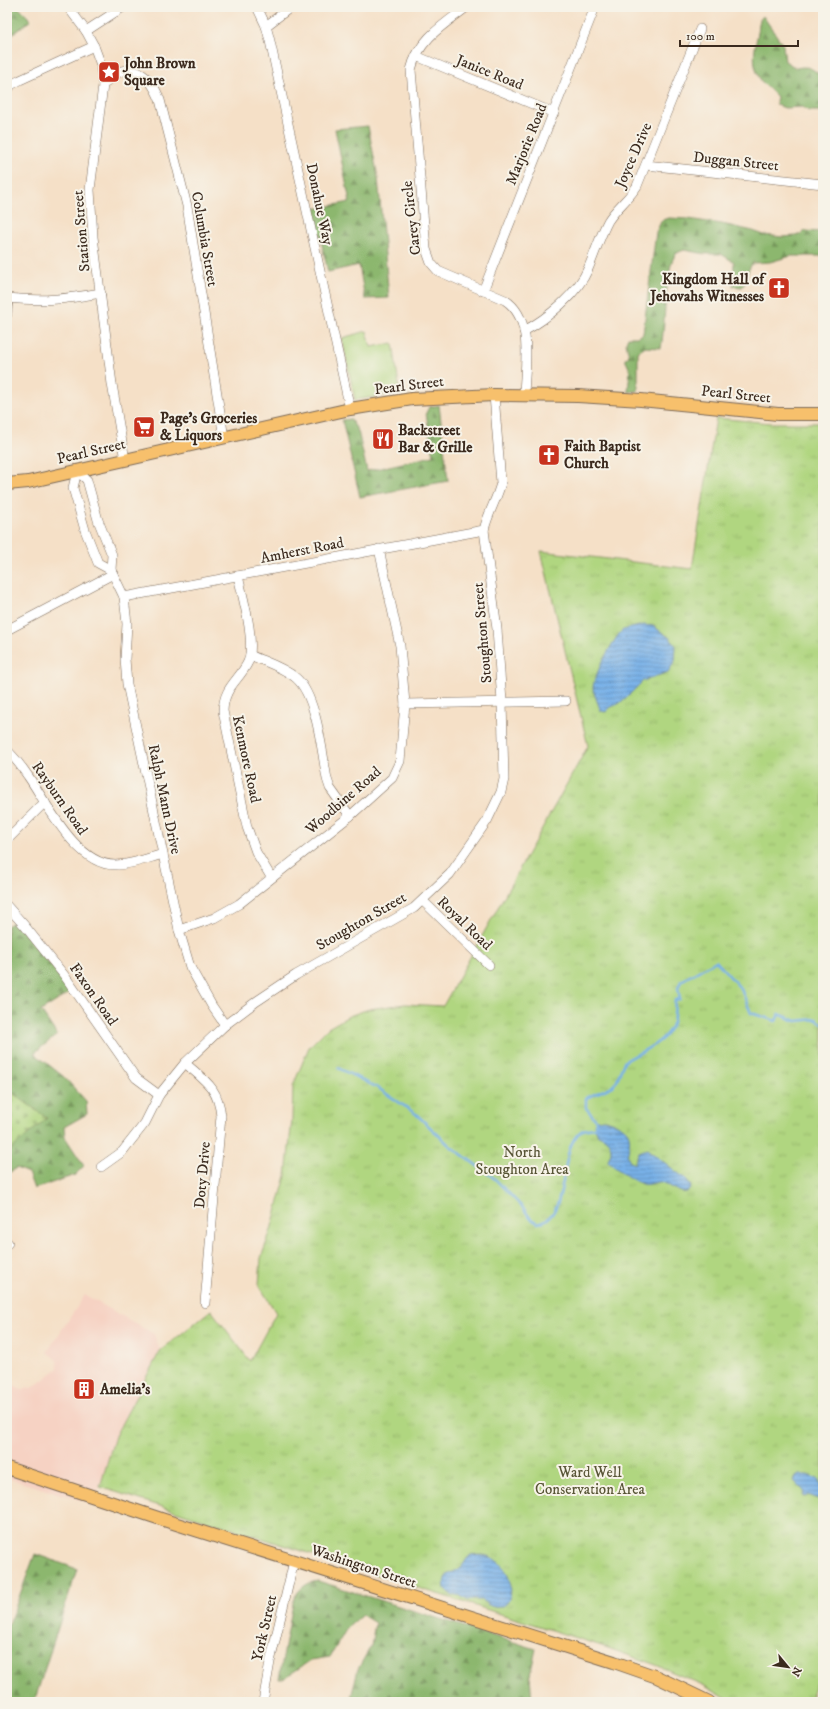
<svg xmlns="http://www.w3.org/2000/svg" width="830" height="1709" viewBox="0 0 830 1709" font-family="'IM FELL DW Pica',serif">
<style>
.built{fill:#f6d2c3}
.green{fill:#b0d680;stroke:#76804f}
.forest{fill:url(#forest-firs);stroke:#647046}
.cemetery{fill:url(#cemetery-stones);stroke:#76804f}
.park{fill:url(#park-tufts);stroke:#76804f}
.water{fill:url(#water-rules);stroke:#5a6e83}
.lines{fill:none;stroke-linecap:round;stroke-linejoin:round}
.stream{stroke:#78b1e8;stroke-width:2.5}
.minor-casing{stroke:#7c6a59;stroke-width:10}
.major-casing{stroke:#7c6a59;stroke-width:14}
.minor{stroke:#fff;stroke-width:9}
.major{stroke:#f7c06c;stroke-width:12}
.labels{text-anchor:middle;stroke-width:4;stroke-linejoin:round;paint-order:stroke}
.poi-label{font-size:15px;font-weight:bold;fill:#3b2a1e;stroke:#f7f3e8;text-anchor:start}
.street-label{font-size:15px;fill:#3b2a1e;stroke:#f7f3e8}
.park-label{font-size:15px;fill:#585536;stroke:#f7f3e8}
</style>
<defs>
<pattern id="forest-firs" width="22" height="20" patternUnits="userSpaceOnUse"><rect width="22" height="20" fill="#8cb76e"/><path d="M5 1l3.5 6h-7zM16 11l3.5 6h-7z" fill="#74955a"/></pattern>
<pattern id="cemetery-stones" width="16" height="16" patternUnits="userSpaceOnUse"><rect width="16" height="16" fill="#b0d680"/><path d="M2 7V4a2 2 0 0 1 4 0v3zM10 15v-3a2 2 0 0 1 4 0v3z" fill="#98b86e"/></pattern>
<pattern id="park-tufts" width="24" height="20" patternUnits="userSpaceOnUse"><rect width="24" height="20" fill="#b0d680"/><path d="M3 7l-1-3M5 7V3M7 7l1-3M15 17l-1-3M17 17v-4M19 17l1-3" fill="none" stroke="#98b86e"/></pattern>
<pattern id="water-rules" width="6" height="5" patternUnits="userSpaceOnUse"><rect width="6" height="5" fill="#78b1e8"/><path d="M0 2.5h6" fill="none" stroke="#6490bb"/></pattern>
</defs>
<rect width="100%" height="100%" fill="#f7f3e8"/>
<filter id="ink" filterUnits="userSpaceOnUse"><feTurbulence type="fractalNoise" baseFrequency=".025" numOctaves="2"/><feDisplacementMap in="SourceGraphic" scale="8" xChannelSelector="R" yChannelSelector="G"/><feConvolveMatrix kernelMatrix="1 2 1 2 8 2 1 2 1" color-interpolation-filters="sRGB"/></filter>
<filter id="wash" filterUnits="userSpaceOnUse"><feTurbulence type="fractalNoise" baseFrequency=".012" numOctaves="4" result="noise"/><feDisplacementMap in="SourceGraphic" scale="16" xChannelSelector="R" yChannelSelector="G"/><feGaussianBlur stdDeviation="0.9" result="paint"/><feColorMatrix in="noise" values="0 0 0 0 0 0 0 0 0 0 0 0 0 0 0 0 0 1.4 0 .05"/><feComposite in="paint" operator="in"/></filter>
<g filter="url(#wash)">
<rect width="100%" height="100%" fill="#f5e0c7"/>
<polygon class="built" points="85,1295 154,1334 160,1351 115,1436 100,1487 93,1504 7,1478 7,1382 21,1390 34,1387 58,1368 57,1360 47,1352"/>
<polygon class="green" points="367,331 371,347 393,343 400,393 355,400 342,338"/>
<g class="forest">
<polygon points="7,7 18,7 31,20 7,38"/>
<path d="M763 16 783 45 785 61 796 68C810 65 813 69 823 78V111H809L802 107 785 108 777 105 776 101 777 97C773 91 766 87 762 82 751 66 754 50 758 33 759 27 758 20 763 16Z"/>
<polygon points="368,126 378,178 389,298 365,299 359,265 328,272 314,209 350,202 335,129"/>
<path d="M669 218 688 219 722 224 753 231 764 235 782 237 796 236 806 231 823 232V256H791L770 262 753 263C745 272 749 280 742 287L733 286 734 262 721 254H705L684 250C682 251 678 252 676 254 665 266 665 329 661 348L644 347 638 352V391L628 392 630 370 625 359 629 356 626 342 628 337H637L643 334 656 232 662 220Z"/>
<polygon points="439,405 448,481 360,497 342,420 350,419 358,431 367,471 433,456 426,413 429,407"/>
<polygon points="12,923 19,927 55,970 69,993 41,1011 57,1035 34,1053 64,1077 86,1101 87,1114 64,1127 65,1137 84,1166 75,1175 34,1189 28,1173 16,1168 7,1174 7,926"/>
<polygon points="35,1554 77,1569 34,1702 7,1702 7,1624 9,1624"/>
<path d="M318 1581 536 1649 530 1675 532 1701 533 1702H350L358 1669 371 1646 375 1623 362 1615 347 1628 330 1657 311 1660 283 1679H279L294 1598C301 1587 306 1583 318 1581Z"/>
</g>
<polygon class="cemetery" points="7,1089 47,1118 7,1153"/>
<polygon class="park" points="716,418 770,423 823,423 823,1667 809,1702 732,1702 703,1685 656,1665 608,1648 100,1487 115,1436 160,1351 211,1310 250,1361 276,1313 259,1285 261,1258 271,1230 286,1176 292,1119 293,1086 309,1047 328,1028 349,1016 369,1009 405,1004 443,1006 588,746 541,551 692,569"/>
<g class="water">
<path d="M643 625 653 626 670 638 676 646 675 661 668 672 643 681 625 699 618 704 609 708 606 712 601 711C600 709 593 691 593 688 593 677 614 637 623 630Z"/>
<path d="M603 1119C627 1127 634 1130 627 1155L630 1162 634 1164 639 1152 647 1149 687 1180 691 1186C687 1201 671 1185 662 1182 656 1181 649 1186 643 1184 631 1181 618 1169 608 1162 608 1157 612 1154 611 1149 611 1142 604 1137 598 1135L594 1125 596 1120Z"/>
<polygon points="799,1475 807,1475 818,1479 823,1492 823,1499 820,1500 809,1495 803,1496 804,1491 794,1481 796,1477"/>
<path d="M471 1555C514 1548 523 1612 494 1607 488 1606 486 1602 481 1600H467L459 1595 453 1596 445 1589C442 1572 451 1575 460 1568 465 1564 465 1559 471 1555Z"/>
</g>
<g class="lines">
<path class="stream" d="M338 1068 378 1088 416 1114 449 1145 495 1179 523 1208 531 1219 538 1223C571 1217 557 1151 580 1132 584 1128 590 1129 595 1128L596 1120 586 1108V1098L613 1086 617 1080 624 1062C642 1050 666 1044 673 1022 675 1015 674 1007 675 1000L680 999 678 988 681 981 716 961 741 989 751 1013 776 1021 779 1014 796 1021 816 1019 823 1024"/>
</g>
</g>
<g filter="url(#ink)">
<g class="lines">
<g class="minor-casing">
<g id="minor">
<polyline points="68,7 86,31 94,46 101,65 103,85 90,190 93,237 112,384 125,460"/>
<polyline points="257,7 266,26 270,41 350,409"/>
<path d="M467 7C443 25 418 40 411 70L426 249 431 263 438 271 505 300C534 319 525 364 524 395"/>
<polyline points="266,26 291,7"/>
<polyline points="86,31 123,7"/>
<polyline points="416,56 554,113"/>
<path d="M103 85C126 58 149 71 160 100L187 206 224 438"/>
<polyline points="7,91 11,85 20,80 94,46"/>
<polyline points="646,165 823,184"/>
<polyline points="483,291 595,7"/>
<path d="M7 298C43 302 66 299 101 293"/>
<polyline points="7,314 8,298"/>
<path d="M524 331C547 319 578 293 588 269 595 253 600 236 608 221 616 208 629 199 637 186L700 29"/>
<polyline points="77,471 87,480 98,520 112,555 111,570 124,597 127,624 125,659 127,684 179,930 190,967 212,1006 225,1025"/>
<polyline points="77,471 73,488 85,530 98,563 111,570"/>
<path d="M238 576C243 598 256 642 248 662 239 681 224 686 223 711L247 827 256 852 271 877"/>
<polyline points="124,597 484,530"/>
<polyline points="7,630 113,574"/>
<path d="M250 655C265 662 283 667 296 678 317 696 322 753 327 779L330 788 350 816"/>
<polyline points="405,704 566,701"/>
<path d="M7 750C15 758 22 767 28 776 47 803 76 865 115 865 131 865 148 858 163 854"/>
<polyline points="7,840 45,802"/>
<polyline points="423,901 489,965"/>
<polyline points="7,906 24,925 64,975 136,1078 159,1095"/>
<polyline points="179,930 214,918 239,904 350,816 392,778 400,761 405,704 400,646 379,549"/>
<path d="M185 1063C205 1081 218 1087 221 1116L205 1303"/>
<path d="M101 1167 122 1152 145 1123 159 1095 185 1063 225 1025 257 1001 296 975 414 908 450 874 487 821 501 792 504 779 502 702 497 629 484 530C488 513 497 499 501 483L494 395"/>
<polyline points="7,1244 8,1243"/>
<polyline points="263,1702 270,1662 294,1561"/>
</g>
</g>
<g class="major-casing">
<g id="major">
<polyline points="7,484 28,482 350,409 412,399 494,395 578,396 641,400 778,414 823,414"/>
<polyline points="7,1468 164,1520 614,1662 657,1677 709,1702"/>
</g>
</g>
<use href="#minor" class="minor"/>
<use href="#major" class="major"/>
</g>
</g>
<defs>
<g id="sight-square" transform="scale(1.15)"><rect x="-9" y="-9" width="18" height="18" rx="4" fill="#c8321e" stroke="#f7f3e8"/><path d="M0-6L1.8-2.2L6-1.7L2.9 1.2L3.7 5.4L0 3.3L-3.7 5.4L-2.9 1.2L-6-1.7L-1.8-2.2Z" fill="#fff"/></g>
<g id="church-square" transform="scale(1.15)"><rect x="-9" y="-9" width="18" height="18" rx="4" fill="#c8321e" stroke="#f7f3e8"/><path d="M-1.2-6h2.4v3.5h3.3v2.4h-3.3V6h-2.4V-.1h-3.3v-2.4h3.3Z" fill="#fff"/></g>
<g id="supermarket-square" transform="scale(1.15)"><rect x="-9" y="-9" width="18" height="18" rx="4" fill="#c8321e" stroke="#f7f3e8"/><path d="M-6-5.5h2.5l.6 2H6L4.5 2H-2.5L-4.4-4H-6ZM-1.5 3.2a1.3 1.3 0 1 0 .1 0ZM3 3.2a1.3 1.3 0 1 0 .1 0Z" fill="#fff"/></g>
<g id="restaurant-square" transform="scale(1.15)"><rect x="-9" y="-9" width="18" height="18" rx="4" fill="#c8321e" stroke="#f7f3e8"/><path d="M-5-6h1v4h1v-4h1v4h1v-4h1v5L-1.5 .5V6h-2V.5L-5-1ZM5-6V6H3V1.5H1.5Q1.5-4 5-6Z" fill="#fff"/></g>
<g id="building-square" transform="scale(1.15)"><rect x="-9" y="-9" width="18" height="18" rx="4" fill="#c8321e" stroke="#f7f3e8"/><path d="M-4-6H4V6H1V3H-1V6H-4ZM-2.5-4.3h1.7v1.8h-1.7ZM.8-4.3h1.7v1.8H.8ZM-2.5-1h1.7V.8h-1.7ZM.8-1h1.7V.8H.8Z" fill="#fff"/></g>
</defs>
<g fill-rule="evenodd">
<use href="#sight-square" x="109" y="72"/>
<use href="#church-square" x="779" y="288"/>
<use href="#supermarket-square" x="144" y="427"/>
<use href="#restaurant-square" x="383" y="439"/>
<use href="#church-square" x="549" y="455"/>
<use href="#building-square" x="84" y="1389"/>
</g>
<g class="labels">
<g class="poi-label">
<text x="124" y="68">John Brown<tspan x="124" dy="17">Square</tspan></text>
<text x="764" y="284" text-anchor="end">Kingdom Hall of<tspan x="764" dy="17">Jehovahs Witnesses</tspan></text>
<text x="160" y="423">Page's Groceries<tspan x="160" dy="17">&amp; Liquors</tspan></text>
<text x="398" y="435">Backstreet<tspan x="398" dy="17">Bar &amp; Grille</tspan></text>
<text x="564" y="451">Faith Baptist<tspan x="564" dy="17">Church</tspan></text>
<text x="100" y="1394">Amelia's</text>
</g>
<g class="street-label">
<text transform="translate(490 72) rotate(22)" y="5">Janice Road</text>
<text transform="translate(526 144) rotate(-68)" y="5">Marjorie Road</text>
<text transform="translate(633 155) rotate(-66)" y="5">Joyce Drive</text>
<text transform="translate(736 161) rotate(6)" y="5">Duggan Street</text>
<text transform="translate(320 204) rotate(78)" y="5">Donahue Way</text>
<text transform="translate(411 218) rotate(-97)" y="5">Carey Circle</text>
<text transform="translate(81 231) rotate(-95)" y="5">Station Street</text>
<text transform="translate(205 239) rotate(80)" y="5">Columbia Street</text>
<text transform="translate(409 385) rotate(-7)" y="5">Pearl Street</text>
<text transform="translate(736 394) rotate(6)" y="5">Pearl Street</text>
<text transform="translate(91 451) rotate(-13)" y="5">Pearl Street</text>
<text transform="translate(302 550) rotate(-11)" y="5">Amherst Road</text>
<text transform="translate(482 633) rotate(-95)" y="5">Stoughton Street</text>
<text transform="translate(247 759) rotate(78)" y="5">Kenmore Road</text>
<text transform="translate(60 798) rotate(55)" y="5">Rayburn Road</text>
<text transform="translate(165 799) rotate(78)" y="5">Ralph Mann Drive</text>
<text transform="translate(343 800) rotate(-41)" y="5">Woodbine Road</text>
<text transform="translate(361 921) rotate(-30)" y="5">Stoughton Street</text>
<text transform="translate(465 923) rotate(44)" y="5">Royal Road</text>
<text transform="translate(94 994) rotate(55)" y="5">Faxon Road</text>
<text transform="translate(202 1175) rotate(-85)" y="5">Doty Drive</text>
<text transform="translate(364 1566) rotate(18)" y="5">Washington Street</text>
<text transform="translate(264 1628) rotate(-77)" y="5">York Street</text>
</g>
<g class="park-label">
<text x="522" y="1157">North<tspan x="522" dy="17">Stoughton Area</tspan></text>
<text x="590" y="1477">Ward Well<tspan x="590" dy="17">Conservation Area</tspan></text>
</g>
</g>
<rect width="830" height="1709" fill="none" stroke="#f7f3e8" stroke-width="24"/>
<g transform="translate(788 1667) rotate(119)" stroke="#f7f3e8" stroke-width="3" paint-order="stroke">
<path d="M0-3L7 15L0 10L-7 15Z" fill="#3b2a1e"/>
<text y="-6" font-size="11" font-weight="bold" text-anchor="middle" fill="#3b2a1e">N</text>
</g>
<path d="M680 40v6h118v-6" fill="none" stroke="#3b2a1e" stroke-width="2"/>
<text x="686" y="40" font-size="12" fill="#3b2a1e" stroke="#f7f3e8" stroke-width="3" paint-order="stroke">100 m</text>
</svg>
